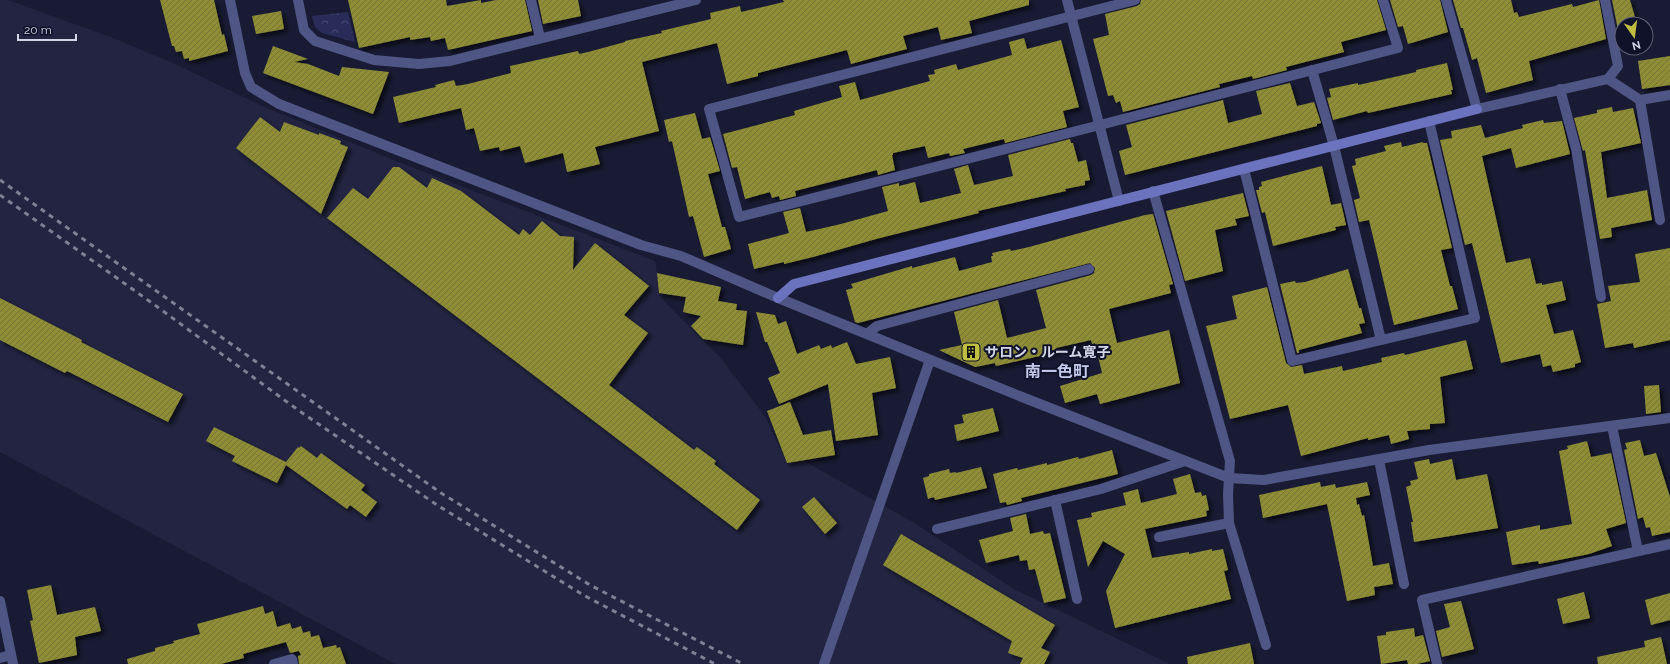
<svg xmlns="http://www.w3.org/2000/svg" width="1670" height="664" viewBox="0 0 1670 664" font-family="Raleway,'Noto Sans JP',sans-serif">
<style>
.built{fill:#222441}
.forest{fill:url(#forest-crowns)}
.building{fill:url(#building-hatch);filter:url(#shadow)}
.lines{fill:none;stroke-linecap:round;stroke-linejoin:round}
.street{stroke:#4f5584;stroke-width:10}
.secondary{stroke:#6c73be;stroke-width:10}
.rail{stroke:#7e8095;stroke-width:3;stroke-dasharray:5 5;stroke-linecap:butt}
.labels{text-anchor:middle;stroke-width:4;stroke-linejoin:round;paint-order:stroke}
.poi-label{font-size:14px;font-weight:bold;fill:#d2d5e6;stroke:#101229;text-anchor:start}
.quarter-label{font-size:16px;font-weight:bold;fill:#c3c9ea;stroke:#101229}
</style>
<defs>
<pattern id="forest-crowns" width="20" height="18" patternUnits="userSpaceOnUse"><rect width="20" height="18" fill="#292c58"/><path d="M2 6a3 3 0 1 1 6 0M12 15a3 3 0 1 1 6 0" fill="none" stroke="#474a70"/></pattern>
<pattern id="building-hatch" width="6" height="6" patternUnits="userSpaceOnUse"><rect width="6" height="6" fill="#8e8d35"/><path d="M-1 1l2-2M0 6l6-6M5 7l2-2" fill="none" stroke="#76763a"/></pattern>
<filter id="shadow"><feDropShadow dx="3.5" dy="3.5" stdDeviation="2" flood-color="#0009"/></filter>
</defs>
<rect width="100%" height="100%" fill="#191b34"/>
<polygon class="built" points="0,0 8,0 116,39 175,64 262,106 401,163 655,261 661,298 720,357 766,418 779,447 913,522 1012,588 1170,664 395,664 0,452"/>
<polygon class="forest" points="348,12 355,42 322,33 315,27 312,16"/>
<g class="building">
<polygon points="160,0 214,0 222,35 224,34 228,51 189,61 189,58 184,59 182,51 176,52 174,46 172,46"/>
<polygon points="348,0 446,0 447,6 481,0 481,3 496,0 525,0 532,31 448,50 445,38 431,41 430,37 410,40 410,37 359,48"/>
<polygon points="538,0 578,0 581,16 543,24"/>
<polygon points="783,0 1029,0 1029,5 969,21 972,33 941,40 938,27 903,36 907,49 880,56 851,64 847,50 758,73 758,76 727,84 717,43 642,62 659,131 595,147 600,164 567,172 563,153 525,163 520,146 500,151 499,147 480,151 474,128 466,130 461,108 399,123 393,97 436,87 435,85 454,80 456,86 468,84 511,73 510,66 578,51 579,54 588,52 625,42 625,41 662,33 661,31 711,19 710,13 740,6 741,12 784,2"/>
<polygon points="1141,0 1377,0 1386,30 1341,42 1344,52 1286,67 1287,70 1253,79 1252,76 1219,84 1220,87 1123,112 1120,101 1116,103 1113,95 1108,96 1093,39 1109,35 1105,14 1137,6 1140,4"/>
<polygon points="1390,0 1440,0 1448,32 1408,44 1403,26 1398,27"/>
<polygon points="1453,0 1511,0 1514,13 1517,12 1519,17 1572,4 1573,7 1599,0 1606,39 1529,61 1533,80 1486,93 1477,58 1472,60 1463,28 1461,28"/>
<polygon points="1612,0 1630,0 1637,24 1622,24 1622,34 1619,35"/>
<polygon points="281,11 284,29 256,34 252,16"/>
<polygon points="1024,38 1027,49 1061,40 1079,107 1063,111 1067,127 1005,143 1004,139 963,149 965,153 950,156 949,153 928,158 925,146 893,153 893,155 892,155 895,170 878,175 877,170 795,191 796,196 780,200 779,196 772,198 770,192 745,199 737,167 732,168 723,134 795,115 794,111 842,97 839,86 855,82 860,100 930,81 928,75 935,74 934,70 956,64 958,70 1012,55 1009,42"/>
<polygon points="273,46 308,59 294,62 308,64 339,76 342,67 389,72 373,114 263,73"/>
<polygon points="1670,56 1670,85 1642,89 1638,61"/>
<polygon points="1447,63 1453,90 1451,90 1452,94 1368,113 1367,111 1333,120 1327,98 1331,97 1329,89 1358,83 1358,85 1390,78 1416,72 1416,70"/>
<polygon points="1290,83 1297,106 1314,102 1321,123 1317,124 1317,126 1125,175 1119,151 1132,147 1126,125 1223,100 1228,123 1262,114 1256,91"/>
<polygon points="1612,107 1613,112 1633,108 1641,143 1601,152 1607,198 1647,190 1652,220 1611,228 1612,237 1600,239 1585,150 1583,151 1574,118 1597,113 1597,110"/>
<polygon points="695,113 702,139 710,137 720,171 708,174 722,227 725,227 731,249 704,257 693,216 689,217 672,141 669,142 664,120"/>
<polygon points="260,117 280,132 284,122 319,135 319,133 341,141 340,144 348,147 321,214 236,148"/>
<polygon points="1543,120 1544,123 1562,121 1570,154 1516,168 1511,148 1482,156 1506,263 1530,258 1536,284 1542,283 1542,285 1562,281 1566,300 1546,305 1554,334 1573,330 1581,362 1575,364 1575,367 1553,372 1551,365 1543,367 1540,354 1501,363 1472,243 1465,245 1440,140 1452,138 1451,131 1481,125 1485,138 1523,128 1522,125"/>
<polygon points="1070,139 1071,143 1073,143 1078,162 1086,160 1090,180 1085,181 1085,185 1065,189 1066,191 978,211 979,213 876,239 813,257 784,264 784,262 754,269 748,244 789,233 783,212 800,208 806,232 841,224 888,211 882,187 899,183 899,186 915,182 920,203 961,193 954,169 968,165 974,185 1013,176 1008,155"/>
<polygon points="1401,142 1402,147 1423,142 1423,143 1427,143 1452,248 1441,250 1450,286 1452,286 1458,309 1394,325 1369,220 1359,222 1354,200 1360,198 1352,166 1356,165 1355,159 1386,151 1384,146"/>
<polygon points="1322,166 1331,205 1341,203 1346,225 1335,227 1336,230 1273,246 1265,212 1262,213 1256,190 1259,190 1259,187 1262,186 1261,182"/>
<polygon points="393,167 399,167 427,188 432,178 461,191 519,235 523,229 530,235 542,221 560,236 574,237 573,270 595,243 649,286 624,315 648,333 609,385 694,450 697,447 716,461 714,464 760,500 737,530 327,218 353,188 368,199"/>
<polygon points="1243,193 1249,216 1235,219 1237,225 1215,230 1223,271 1185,281 1166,211"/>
<polygon points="1153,214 1173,284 1169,285 1171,293 1109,309 1117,343 1169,330 1180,383 1100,404 1097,394 1065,403 1060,386 1102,373 1095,343 1092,344 1091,340 1056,348 1057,352 996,366 995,363 975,367 939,350 962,345 954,312 998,300 1007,338 1046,328 1036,290 1091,275 1094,273 1095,268 1090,263 858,323 855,322 846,290 853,288 851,284 912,266 912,268 955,257 959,271 992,262 991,256 993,256 992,253 1010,249 1011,251 1029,247 1145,215"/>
<polygon points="1670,248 1670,340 1634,348 1633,343 1605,348 1597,304 1611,301 1608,286 1640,282 1635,254"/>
<polygon points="1348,269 1359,308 1361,308 1365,323 1359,324 1362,333 1299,350 1299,353 1297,353 1280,284 1295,281 1296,283 1305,282"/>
<polygon points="657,273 721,287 718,301 737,304 736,310 747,311 743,345 703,339 691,326 701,316 683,312 686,297 659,293"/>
<polygon points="1267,287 1286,363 1291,367 1302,365 1304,374 1342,366 1343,371 1382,362 1381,358 1404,353 1405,355 1466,340 1473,369 1440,377 1445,423 1430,424 1430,429 1407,431 1409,439 1391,444 1389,435 1368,440 1368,438 1301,456 1288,405 1230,419 1206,326 1237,319 1232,296"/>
<polygon points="0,298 82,340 81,342 183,394 168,422 67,371 65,373 0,340"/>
<polygon points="756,312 775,315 778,324 786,321 797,354 819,345 821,349 831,345 832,348 847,342 856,364 890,357 896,388 872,393 878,435 836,441 828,384 779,404 768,378 780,373 767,342 765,342"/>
<polygon points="1659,385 1661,412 1646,414 1644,386"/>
<polygon points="790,402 803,435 831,430 835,455 787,463 767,411"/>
<polygon points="993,408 999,431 957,441 954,425 964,423 962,415"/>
<polygon points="214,427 286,462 298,447 299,448 301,446 317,458 321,453 365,485 361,490 377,502 366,517 350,505 347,509 286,465 277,483 232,461 235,456 206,441"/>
<polygon points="1640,440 1644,456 1656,453 1670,497 1670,532 1652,536 1650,527 1646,528 1643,517 1638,519 1624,450 1627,449 1625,443"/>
<polygon points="1587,441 1591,457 1611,453 1626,523 1606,529 1612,546 1589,554 1539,564 1538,561 1512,565 1506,532 1540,525 1540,530 1572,524 1559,451 1568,449 1567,446"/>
<polygon points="1112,450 1118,474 1021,498 1022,501 1007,505 1006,502 1000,503 993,474 1017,468 1018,470 1047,463 1047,465 1078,457 1079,459"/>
<polygon points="1429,459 1430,464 1452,459 1456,480 1487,474 1498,528 1414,542 1411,522 1413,522 1406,487 1411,485 1410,481 1418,479 1414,462"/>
<polygon points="981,467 987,488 935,500 934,497 928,499 923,478 929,476 929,474 949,469 950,473 956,472 956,473"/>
<polygon points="1190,474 1195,493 1201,492 1202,496 1206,495 1209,510 1206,511 1207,516 1145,529 1152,558 1189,552 1189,554 1212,549 1212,551 1223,549 1228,570 1224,571 1231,599 1115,628 1106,591 1125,554 1103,541 1088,567 1077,520 1092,517 1091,513 1126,505 1123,493 1138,489 1141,503 1177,494 1173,479"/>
<polygon points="1320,482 1321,487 1335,484 1336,488 1367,482 1370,495 1356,498 1357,505 1359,504 1362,516 1364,515 1373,566 1389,563 1393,584 1374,587 1375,595 1347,601 1327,504 1263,518 1259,495"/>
<polygon points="814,497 837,523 825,534 802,507"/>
<polygon points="1026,514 1030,534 1043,531 1044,534 1050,533 1066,598 1044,603 1035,569 1029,570 1027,560 1020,561 1019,555 986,563 979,540 1013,531 1010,518"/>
<polygon points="901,534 1055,625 1041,648 1050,652 1044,664 1020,664 1023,658 1008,653 1012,641 883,565"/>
<polygon points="51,585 57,615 95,607 101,631 75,637 77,655 39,663 30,621 33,620 27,590"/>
<polygon points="1584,592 1590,618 1563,624 1557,599"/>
<polygon points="1670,593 1670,620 1651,625 1645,600"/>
<polygon points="1461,601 1474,649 1442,657 1436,631 1450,627 1444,604"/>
<polygon points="263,606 265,614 273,611 277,627 290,623 292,629 301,626 303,633 310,631 311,637 319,635 323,648 336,645 337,648 340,647 346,664 299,664 298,656 301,655 299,651 290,653 286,642 243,654 244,658 221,664 128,664 127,659 155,651 155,648 174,643 173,641 200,634 197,624"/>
<polygon points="1414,628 1415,637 1423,635 1430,661 1417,664 1408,664 1407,660 1381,664 1377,636 1386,635 1386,632"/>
<polygon points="1661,637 1667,664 1598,664 1597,657 1645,647 1644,641"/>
<polygon points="1250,643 1254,664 1188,664 1187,657"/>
</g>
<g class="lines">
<g class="street">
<polyline points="230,0 245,73 251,87 279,104 641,245 681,256 778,298 1022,397 1229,478 1264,480 1429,450 1670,418"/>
<polyline points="298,0 304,30 315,41 374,60 419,64 450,61 696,0"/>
<polyline points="531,0 540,38"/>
<polyline points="1067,0 1119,201"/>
<polyline points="1135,0 709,109 739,217 1100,125 1398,48 1383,0"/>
<polyline points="1446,0 1477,109 1608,79 1618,66 1605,0"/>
<polyline points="1312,70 1334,146 1381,340"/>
<polyline points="1608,79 1640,100 1670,95"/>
<polyline points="1560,89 1576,149 1601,297"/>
<polyline points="1640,100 1660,220"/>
<polyline points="1244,169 1292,361 1475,318 1429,121"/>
<polyline points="1153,191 1230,461 1228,494 1229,523 1266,645"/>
<polyline points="867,334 877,326 1089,269"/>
<polyline points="1612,426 1638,551"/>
<polyline points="1379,460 1404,584"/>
<polyline points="1055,500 1077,599"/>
<polyline points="937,529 1101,489 1185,461"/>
<polyline points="1159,537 1229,523"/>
<polyline points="0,601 13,664"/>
<polyline points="0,658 11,655"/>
<polyline points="274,664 292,659 293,664"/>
<polyline points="824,664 930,360"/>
<polyline points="1437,664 1422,600 1670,544"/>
</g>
<polyline class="secondary" points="778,298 794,284 1477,109"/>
<g class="rail">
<polyline points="0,180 441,493 590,585 743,664"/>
<polyline points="0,195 152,303 298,410 437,505 585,596 715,664"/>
</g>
</g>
<defs>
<g id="building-square" transform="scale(1)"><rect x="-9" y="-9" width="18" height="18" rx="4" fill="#c0be41" stroke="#101229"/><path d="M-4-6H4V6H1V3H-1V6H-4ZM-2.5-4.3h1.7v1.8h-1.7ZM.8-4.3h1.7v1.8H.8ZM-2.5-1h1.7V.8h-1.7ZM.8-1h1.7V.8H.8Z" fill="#111"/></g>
</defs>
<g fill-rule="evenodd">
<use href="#building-square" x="971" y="352"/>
</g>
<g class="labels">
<g class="poi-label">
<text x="985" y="357">サロン・ルーム寛子</text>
</g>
<g class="quarter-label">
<text x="1057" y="377">南一色町</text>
</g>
</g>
<g transform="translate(1634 36) rotate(166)"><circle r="19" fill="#101229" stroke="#5e6075"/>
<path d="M0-3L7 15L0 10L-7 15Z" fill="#c0be41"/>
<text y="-6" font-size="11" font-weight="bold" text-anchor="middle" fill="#d2d5e6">N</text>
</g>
<path d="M18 34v6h58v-6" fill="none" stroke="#d2d5e6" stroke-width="2"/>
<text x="24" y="34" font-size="12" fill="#d2d5e6" stroke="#101229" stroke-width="3" paint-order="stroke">20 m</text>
</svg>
